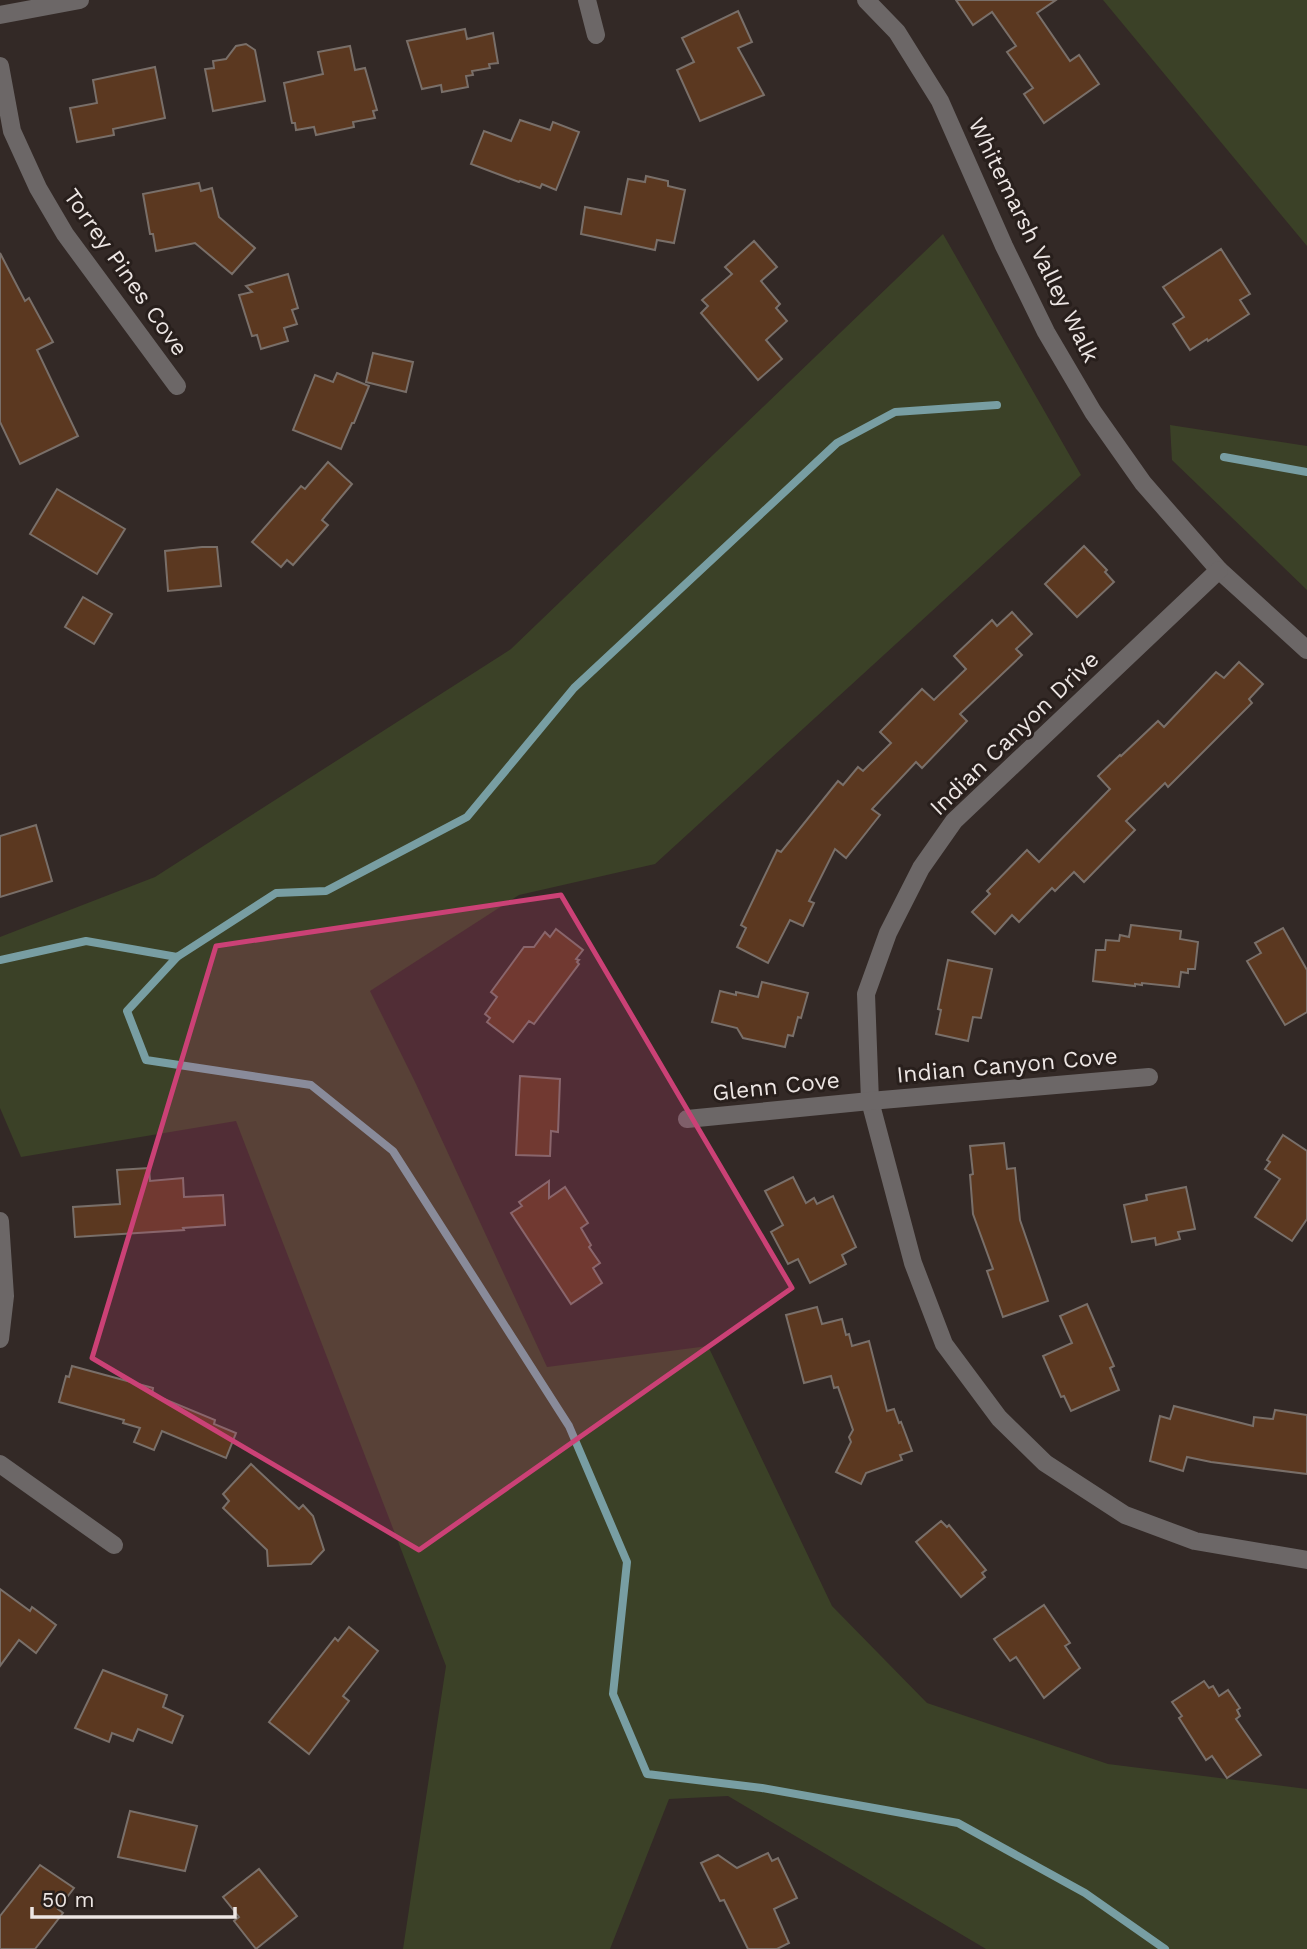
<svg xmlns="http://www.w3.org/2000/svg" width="1307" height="1949" viewBox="0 0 1307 1949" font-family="'Work Sans',sans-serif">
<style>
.green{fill:#3b4127}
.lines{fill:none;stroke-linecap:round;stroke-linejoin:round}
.stream{stroke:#789ea3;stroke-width:8}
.building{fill:#5b3820;stroke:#796f69;stroke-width:2}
.minor{stroke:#6c6767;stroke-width:18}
.marked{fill:#cb4176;fill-opacity:0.2;stroke:#cb4176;stroke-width:5;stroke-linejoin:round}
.labels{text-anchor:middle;stroke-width:6;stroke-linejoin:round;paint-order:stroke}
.street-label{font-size:23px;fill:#ede6e4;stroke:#281f1c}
</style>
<rect width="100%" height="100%" fill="#332926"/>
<g class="green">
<polygon points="1103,0 1307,0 1307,246"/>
<polygon points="943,234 1081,475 655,864 519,895 370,991 416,1084 547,1367 708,1346 832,1606 927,1703 1108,1764 1307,1789 1307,1949 986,1949 728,1796 669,1799 610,1949 403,1949 446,1666 236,1121 21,1157 0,1108 0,937 155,877 511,649"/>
<polygon points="1170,425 1307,446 1307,590 1172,460"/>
</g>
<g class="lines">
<g class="stream">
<polyline points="1224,457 1307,472"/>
<polyline points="177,957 127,1011 146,1060 311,1085 393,1151 569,1426 627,1562 613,1694 647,1774 762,1788 958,1823 1085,1893 1165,1949"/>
<polyline points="0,960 86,941 177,957 276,893 326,891 467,817 574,688 837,443 895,412 997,405"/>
</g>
</g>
<g class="building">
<polygon points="956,0 1056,0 1037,13 1070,61 1079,55 1099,84 1044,123 1024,94 1033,88 1007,52 1016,46 992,12 973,25"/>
<polygon points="738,11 752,42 738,48 764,95 700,121 677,70 694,62 682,38"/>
<polygon points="465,29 467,39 493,33 498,63 489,64 490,68 472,71 473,75 466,76 468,87 442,92 441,85 422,89 407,41"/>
<polygon points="246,44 255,50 265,101 213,111 205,69 214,68 213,61 226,59 236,46"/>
<polygon points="350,46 355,70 365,68 377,110 373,111 375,118 353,122 354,127 316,135 314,127 296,130 295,123 292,123 284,83 323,74 318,52"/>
<polygon points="155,67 165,118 113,129 114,135 77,142 70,108 97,103 93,80"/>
<polygon points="520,120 550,130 553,122 579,132 556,190 542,184 540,188 520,181 519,182 471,164 484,131 511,141"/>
<polygon points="646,176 668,181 668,186 685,190 674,243 657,240 655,250 581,234 585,207 621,214 628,179 645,182"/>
<polygon points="199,183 201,191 212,188 219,217 255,248 232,274 195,243 156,251 153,234 150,234 143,194"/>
<polygon points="754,241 777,267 761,281 780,304 776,308 787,321 766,340 782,359 758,380 701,313 708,306 702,300 732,274 725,267"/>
<polygon points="1221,249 1250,294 1240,300 1249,314 1208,341 1207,339 1190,350 1173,324 1184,317 1163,287"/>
<polygon points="0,253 25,301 29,298 53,342 37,350 78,436 20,464 0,422"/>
<polygon points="288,274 298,308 292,310 297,324 284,328 288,341 261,349 257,335 252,336 239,295 252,292 246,286"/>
<polygon points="373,353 413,362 406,392 366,382"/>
<polygon points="337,373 369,386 354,423 352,423 341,449 293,430 315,375 333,382"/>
<polygon points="328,462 352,484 322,520 328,525 293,565 287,560 281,567 252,542 301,486 305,489"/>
<polygon points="57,489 125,529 97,574 30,534"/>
<polygon points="1084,546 1107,570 1105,572 1114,582 1077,617 1045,584"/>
<polygon points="202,547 217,547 221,586 168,591 165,551"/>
<polygon points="83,597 112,614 94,644 65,627"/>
<polygon points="1012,612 1032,634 1016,649 1022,655 960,714 967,721 922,768 916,762 872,809 880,815 846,858 835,849 809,901 814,903 803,926 790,920 768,963 737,947 746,928 741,925 777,850 781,852 838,781 843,785 858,767 863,771 891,743 880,732 922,689 934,700 966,669 954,656 992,620 997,626"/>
<polygon points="1239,662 1263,684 1249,699 1252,703 1168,787 1165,783 1126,821 1135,830 1084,882 1074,872 1055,891 1052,888 1019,922 1012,915 995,934 972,912 990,894 987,891 1027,850 1039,862 1110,789 1098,776 1120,755 1121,756 1158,721 1164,727 1216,672 1224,678"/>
<polygon points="36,825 52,881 0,897 0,836"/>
<polygon points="1131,925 1181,931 1180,939 1198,942 1195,969 1188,969 1188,973 1181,972 1179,987 1142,983 1142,985 1135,984 1135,986 1093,981 1096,950 1105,950 1106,940 1119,941 1120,935 1129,937"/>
<polygon points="1283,928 1307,970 1307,1012 1285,1025 1247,961 1261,953 1255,943"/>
<polygon points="556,929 583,950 576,959 579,960 577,962 579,964 534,1024 529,1021 513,1042 487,1022 490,1018 485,1014 497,997 491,992 524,947 534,947 545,932 550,937"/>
<polygon points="948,960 992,969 981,1018 973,1017 968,1041 936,1034 941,1010 938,1009"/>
<polygon points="762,982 808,993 801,1018 798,1017 793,1036 788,1035 785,1047 743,1038 737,1028 712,1022 720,991 736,995 736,992 758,997"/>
<polygon points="520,1076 560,1079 558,1132 551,1131 550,1156 516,1155"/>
<polygon points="1283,1135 1307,1151 1307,1219 1292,1241 1255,1217 1280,1179 1265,1169 1270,1162 1267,1160"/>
<polygon points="1004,1143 1007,1169 1015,1168 1020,1220 1048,1301 1003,1317 987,1271 993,1269 973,1214 970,1175 973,1174 970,1146"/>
<polygon points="149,1168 150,1181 183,1178 184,1197 223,1195 225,1225 183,1228 184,1230 75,1237 73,1207 120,1204 117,1170"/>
<polygon points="793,1177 806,1203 814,1198 817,1204 833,1196 856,1247 842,1255 846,1264 810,1283 798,1259 788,1264 771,1232 783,1225 765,1191"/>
<polygon points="549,1181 549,1198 565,1187 588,1223 581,1228 591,1245 589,1247 600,1263 593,1268 602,1283 571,1304 511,1213 522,1206 519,1202"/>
<polygon points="1186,1187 1195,1229 1178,1232 1180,1239 1156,1245 1155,1238 1132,1242 1124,1205 1147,1200 1146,1195"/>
<polygon points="1087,1304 1114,1366 1110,1368 1119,1390 1071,1411 1064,1396 1061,1397 1043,1356 1072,1343 1060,1316"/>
<polygon points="817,1307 822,1324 842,1319 846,1335 849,1334 852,1346 869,1341 887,1411 894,1409 899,1423 901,1422 912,1451 900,1455 902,1460 866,1473 861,1484 836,1472 851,1442 849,1437 853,1430 838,1387 834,1388 831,1376 804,1383 786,1315"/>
<polygon points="72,1366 153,1388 152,1394 215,1420 214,1424 236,1433 226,1458 162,1431 154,1450 134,1442 140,1428 123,1423 124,1420 59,1402 66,1376 69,1377"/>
<polygon points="1174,1406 1253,1426 1254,1417 1273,1419 1275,1410 1307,1415 1307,1474 1211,1462 1187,1457 1183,1471 1150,1461 1160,1416 1170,1419"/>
<polygon points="251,1464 299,1509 303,1505 313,1516 324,1550 311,1564 268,1566 267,1550 223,1508 229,1501 223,1494"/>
<polygon points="941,1521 947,1527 949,1525 986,1570 982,1573 985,1577 961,1597 916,1542"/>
<polygon points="0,1589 30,1611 32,1607 56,1625 36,1653 19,1640 0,1666"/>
<polygon points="1044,1605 1070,1643 1065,1646 1080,1668 1044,1698 1016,1657 1010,1661 994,1639"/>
<polygon points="349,1627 378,1651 343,1696 349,1701 309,1754 269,1722 335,1638 338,1641"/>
<polygon points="103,1670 167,1695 163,1707 183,1716 172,1743 138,1729 133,1741 112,1733 109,1742 75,1728"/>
<polygon points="1204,1681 1209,1688 1213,1686 1219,1696 1228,1690 1240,1708 1237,1710 1240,1716 1236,1719 1261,1755 1227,1778 1212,1756 1206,1760 1179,1718 1182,1716 1172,1702"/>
<polygon points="130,1811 197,1826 185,1871 118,1857"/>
<polygon points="768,1853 772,1861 778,1858 797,1898 774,1909 789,1943 777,1949 748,1949 724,1900 720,1901 701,1863 718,1855 737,1868"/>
<polygon points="40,1865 74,1888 58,1909 63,1913 35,1949 0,1949 0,1916"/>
<polygon points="259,1869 297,1916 256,1949 234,1921 239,1917 223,1897"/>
</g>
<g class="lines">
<g class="minor">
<polyline points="587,0 596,35"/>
<polyline points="866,0 897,32 940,101 1004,246 1046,332 1093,412 1143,483 1219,570 1307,650"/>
<polyline points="0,15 80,0"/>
<polyline points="0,66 12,131 38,188 65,234 177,386"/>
<polyline points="1219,570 954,821 921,868 888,933 866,994 870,1101 913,1263 944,1344 999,1418 1045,1463 1125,1515 1195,1541 1307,1560"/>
<polyline points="687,1119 870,1101 1149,1077"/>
<polyline points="0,1221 5,1296 0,1339"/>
<polyline points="0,1464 114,1545"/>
</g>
</g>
<path class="marked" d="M561 895 792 1288 419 1550 92 1358 216 946Z"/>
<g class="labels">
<g class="street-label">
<text transform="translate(1034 240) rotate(64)" y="8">Whitemarsh Valley Walk</text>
<text transform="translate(126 272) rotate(55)" y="8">Torrey Pines Cove</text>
<text transform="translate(1014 733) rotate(-44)" y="8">Indian Canyon Drive</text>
<text transform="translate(1007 1065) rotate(-5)" y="8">Indian Canyon Cove</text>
<text transform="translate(776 1086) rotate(-6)" y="8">Glenn Cove</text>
</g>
</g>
<path d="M32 1907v10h203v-10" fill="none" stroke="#ede6e4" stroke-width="3.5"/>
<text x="42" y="1907" font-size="21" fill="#ede6e4" stroke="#281f1c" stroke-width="5" paint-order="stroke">50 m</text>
</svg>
